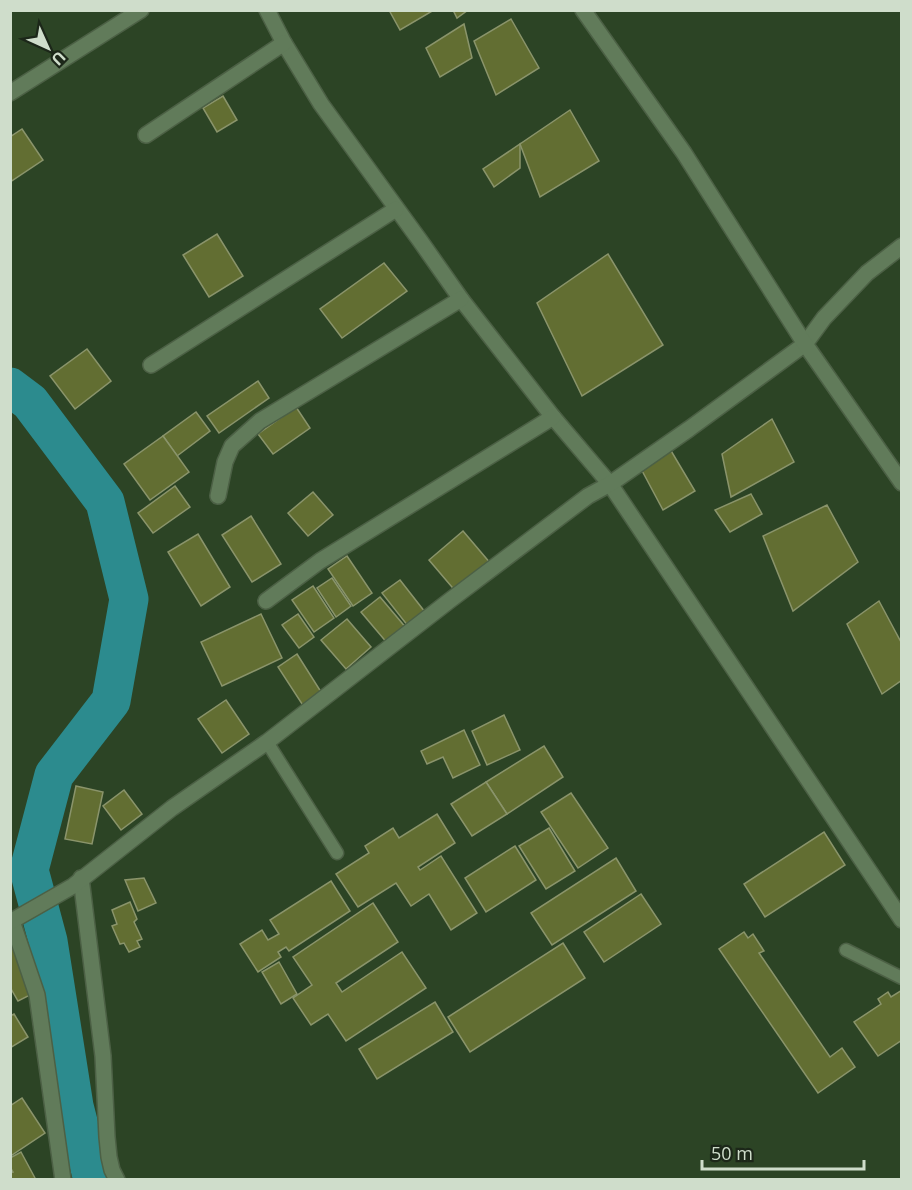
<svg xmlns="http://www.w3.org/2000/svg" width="912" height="1190" viewBox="0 0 912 1190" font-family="'Open Sans',sans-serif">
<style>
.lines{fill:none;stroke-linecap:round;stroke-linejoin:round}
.river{stroke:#2c8b8e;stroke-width:39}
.building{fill:#626e32;stroke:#8a946b;stroke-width:1.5}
.service-casing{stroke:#4c6045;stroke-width:15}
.minor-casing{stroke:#4c6045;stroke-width:18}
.secondary-casing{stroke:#4c6045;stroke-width:18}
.service{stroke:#617b5a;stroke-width:12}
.minor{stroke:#617b5a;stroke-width:15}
.secondary{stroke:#617b5a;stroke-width:15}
</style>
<rect width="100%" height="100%" fill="#2c4425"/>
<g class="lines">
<polyline class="river" points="10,387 30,402 105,502 129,599 111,701 54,775 29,870 48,941 74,1106 93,1180"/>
</g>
<g class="building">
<polygon points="389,10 434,10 400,30"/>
<polygon points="453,10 468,10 457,18"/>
<polygon points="511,19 539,68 496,95 474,41"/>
<polygon points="464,24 472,58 440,77 426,48"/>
<polygon points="223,96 237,120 217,132 203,108"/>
<polygon points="570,110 599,161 540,197 520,144"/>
<polygon points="22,129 43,160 10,182 10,137"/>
<polygon points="520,144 520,168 494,187 483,169"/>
<polygon points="217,234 243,276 209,297 183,255"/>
<polygon points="608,254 663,345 582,396 537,303"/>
<polygon points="384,263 407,291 342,338 320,309"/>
<polygon points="87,349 111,381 75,409 50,376"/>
<polygon points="258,381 269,398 219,433 207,416"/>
<polygon points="296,407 310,428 273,454 258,434"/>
<polygon points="196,412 210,431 177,456 163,436"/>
<polygon points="772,419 794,462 731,497 722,454"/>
<polygon points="163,436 189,472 150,500 124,464"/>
<polygon points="667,444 695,491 663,510 639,465"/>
<polygon points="175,486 190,507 153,533 138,513"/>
<polygon points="313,492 333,515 308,536 288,513"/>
<polygon points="751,494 762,514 730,532 715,510"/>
<polygon points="827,505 858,562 793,611 763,536"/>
<polygon points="251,516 281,564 252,582 222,535"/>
<polygon points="463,531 491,564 457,593 429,560"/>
<polygon points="198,534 230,587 201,606 168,552"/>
<polygon points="347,556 372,593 353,606 328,569"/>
<polygon points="332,578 351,606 336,617 317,588"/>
<polygon points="400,580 425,612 408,626 382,593"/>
<polygon points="313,586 334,618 314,632 292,600"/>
<polygon points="380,597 407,629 388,644 361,612"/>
<polygon points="879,601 902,644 902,680 882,694 847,624"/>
<polygon points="261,614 282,658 222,686 201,642"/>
<polygon points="298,614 314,637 299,648 282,625"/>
<polygon points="347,619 371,647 346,669 321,640"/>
<polygon points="297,654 323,695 304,707 278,667"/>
<polygon points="226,700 249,734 222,753 198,719"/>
<polygon points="504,715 520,750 487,765 472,731"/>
<polygon points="464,730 480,765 453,778 443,757 427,764 421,751"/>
<polygon points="544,746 563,777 507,814 486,782"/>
<polygon points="486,782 507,814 472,836 451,804"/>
<polygon points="76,786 103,792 92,844 65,839"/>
<polygon points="124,790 142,814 121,830 103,806"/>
<polygon points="571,793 608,848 578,868 541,812"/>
<polygon points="437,814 455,843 418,867 420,870 441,856 477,913 451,930 429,894 411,906 396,883 358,907 336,874 369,853 365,846 393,828 399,838"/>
<polygon points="549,828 575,871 546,889 519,846"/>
<polygon points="824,832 845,865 765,917 744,884"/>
<polygon points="515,846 536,880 486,912 465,878"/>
<polygon points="616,858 636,891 552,945 531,913"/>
<polygon points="144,878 156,903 138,911 125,880"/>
<polygon points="331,881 350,911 289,951 286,947 278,952 281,957 258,972 240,944 262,930 268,940 279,934 270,920"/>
<polygon points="641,894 661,924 604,962 584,932"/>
<polygon points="130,902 137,919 134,922 142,939 137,941 140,947 129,952 124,943 120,944 112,926 117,924 112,910"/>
<polygon points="373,903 398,942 336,983 342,992 402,952 426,988 346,1041 328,1014 311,1025 293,998 312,985 293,957"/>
<polygon points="744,932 748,938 753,934 764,951 759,953 830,1057 842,1048 855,1067 818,1093 719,949"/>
<polygon points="10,943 36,992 18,1001 10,987"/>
<polygon points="563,943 585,978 470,1052 448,1017"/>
<polygon points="279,962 297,994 281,1004 262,972"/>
<polygon points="902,990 902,1040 878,1056 854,1022 881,1004 878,999 888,992 891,997"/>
<polygon points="435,1002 453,1032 377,1079 359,1049"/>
<polygon points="14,1014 28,1037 10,1048 10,1016"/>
<polygon points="22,1098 45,1133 12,1155 10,1153 10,1106"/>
<polygon points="21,1152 35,1178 33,1180 10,1180 10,1173 13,1172 10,1167 10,1158"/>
</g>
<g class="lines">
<g class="service-casing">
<g id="service">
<polyline points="267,742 337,853"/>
<polyline points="846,950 902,978"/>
</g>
</g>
<g class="minor-casing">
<g id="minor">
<polyline points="267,10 284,43 321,104 421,242 461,299 553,417 610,484 902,920"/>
<polyline points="10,93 141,10"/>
<polyline points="146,135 284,43"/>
<polyline points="151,365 396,209"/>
<polyline points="218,496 225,462 232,446 260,421 461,299"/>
<polyline points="266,601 320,561 553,417"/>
<polyline points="81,878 103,1056 107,1137 109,1157 112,1170 117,1180"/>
<polyline points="12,921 37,995 63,1180"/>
<polyline points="10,922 73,886 172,808 267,742 449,601 588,496 610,484 689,429 805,344 824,318 867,273 902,246"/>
</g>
</g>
<g class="secondary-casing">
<polyline id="secondary" points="583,10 684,153 805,344 902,483"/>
</g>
<use href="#service" class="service"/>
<use href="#minor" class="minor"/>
<use href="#secondary" class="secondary"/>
</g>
<rect width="912" height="1190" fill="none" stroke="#cfddcb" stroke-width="24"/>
<g transform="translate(48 48) rotate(135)" stroke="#1c2719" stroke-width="4.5" paint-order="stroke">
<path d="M0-4.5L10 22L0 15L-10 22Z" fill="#cfddcb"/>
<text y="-9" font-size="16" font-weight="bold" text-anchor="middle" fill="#cfddcb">U</text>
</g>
<path d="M702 1160v9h162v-9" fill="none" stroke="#cfddcb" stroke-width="3"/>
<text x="711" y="1160" font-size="18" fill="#cfddcb" stroke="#1c2719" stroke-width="4.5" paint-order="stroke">50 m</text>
</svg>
